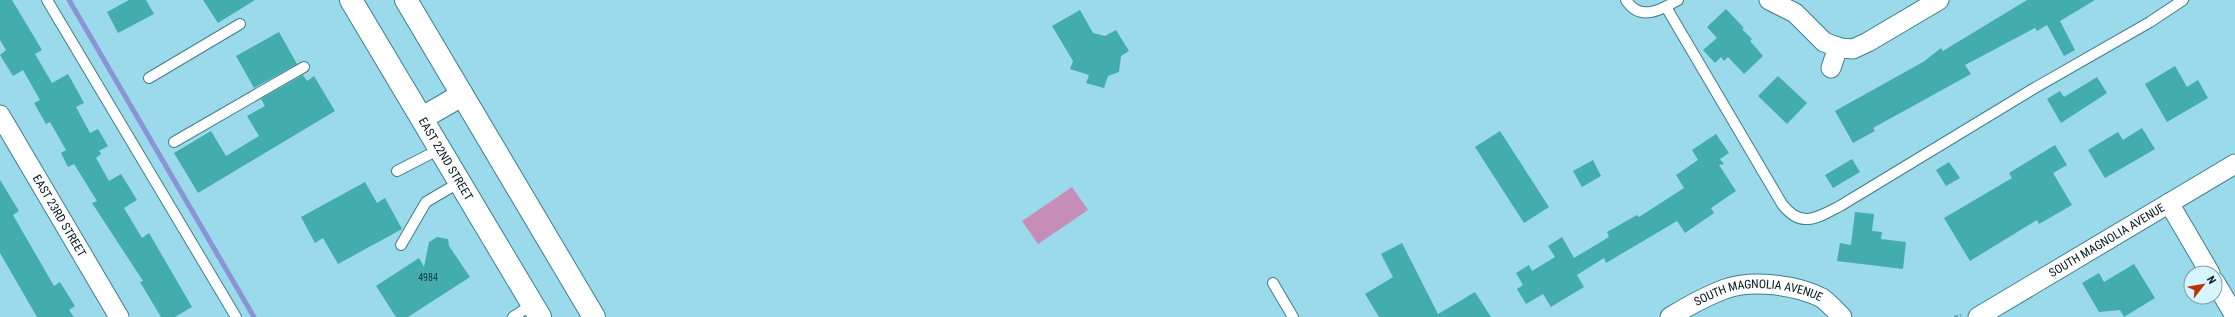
<svg xmlns="http://www.w3.org/2000/svg" width="2235" height="317" viewBox="0 0 2235 317" font-family="'Roboto Condensed',sans-serif">
<style>
.green{fill:#c78db9}
.lines{fill:none;stroke-linecap:round;stroke-linejoin:round}
.stream{stroke:#8894d4;stroke-width:5}
.building{fill:#43acac}
.service-casing{stroke:#3f7e8d;stroke-width:12}
.minor-casing{stroke:#3f7e8d;stroke-width:21}
.primary-casing{stroke:#3f7e8d;stroke-width:24}
.path{stroke:#6c9fac;stroke-width:2.5;stroke-dasharray:4 2;stroke-linecap:butt}
.service{stroke:#fff;stroke-width:10}
.minor{stroke:#fff;stroke-width:19}
.primary{stroke:#fff;stroke-width:22}
.labels{text-anchor:middle;stroke-width:4;stroke-linejoin:round;paint-order:stroke}
.number-label{font-size:10px;fill:#113d42}
.street-label{font-size:12px;fill:#00181e;stroke:#d6f5fe}
</style>
<rect width="100%" height="100%" fill="#9bdaea"/>
<polygon class="green" points="1072,187 1088,210 1038,244 1022,221"/>
<g class="lines">
<polyline class="stream" points="69,0 254,317"/>
</g>
<g class="building">
<polygon points="0,0 12,0 42,50 35,54 52,83 68,74 84,103 76,107 90,133 98,129 108,146 99,151 101,154 96,158 109,181 121,174 137,200 124,208 142,238 149,233 192,307 175,317 161,317 140,282 143,281 92,203 97,201 74,164 68,167 61,153 66,150 50,122 46,124 34,103 40,100 23,70 13,76 0,55 6,50 0,40"/>
<polygon points="129,0 146,0 154,14 118,33 107,12"/>
<polygon points="203,0 255,0 218,23"/>
<polygon points="2027,0 2095,0 2060,21 2075,50 2064,56 2047,25 2037,31 2035,28 1965,65 1971,74 1873,128 1875,131 1853,143 1835,111 1923,62 1941,48 1943,51"/>
<polygon points="1726,9 1744,28 1742,29 1752,39 1750,41 1763,56 1744,74 1728,57 1724,61 1721,57 1715,63 1703,50 1717,38 1707,27"/>
<polygon points="1080,10 1093,33 1105,36 1116,30 1129,51 1121,56 1119,72 1108,76 1104,88 1086,83 1089,75 1070,69 1073,61 1052,26"/>
<polygon points="279,32 297,64 254,88 236,56"/>
<polygon points="2175,66 2187,87 2198,80 2208,98 2167,122 2145,84"/>
<polygon points="303,75 307,81 314,76 335,111 198,193 174,153 211,131 226,156 259,136 247,116 265,106 261,99"/>
<polygon points="1778,76 1807,103 1787,124 1758,96"/>
<polygon points="2097,77 2107,93 2061,123 2047,99 2060,91 2064,97"/>
<polygon points="2142,128 2155,149 2105,178 2088,150 2118,132 2123,140"/>
<polygon points="1500,131 1549,207 1524,223 1475,147"/>
<polygon points="1716,134 1729,153 1720,159 1724,164 1719,165 1736,191 1711,208 1714,213 1685,233 1677,221 1606,263 1604,258 1577,275 1584,287 1551,307 1543,294 1526,304 1517,289 1523,285 1516,273 1529,265 1532,271 1555,257 1548,246 1562,237 1574,258 1609,237 1607,232 1637,215 1639,217 1684,188 1676,175 1698,160 1692,150"/>
<polygon points="2055,145 2067,165 2053,173 2072,205 2039,224 2037,220 1970,261 1944,218 2012,178 2009,173"/>
<polygon points="1852,159 1860,172 1833,188 1825,175"/>
<polygon points="1593,160 1601,176 1582,187 1573,171"/>
<polygon points="1949,162 1960,178 1946,186 1936,170"/>
<polygon points="0,180 19,211 13,215 54,286 60,282 75,306 69,310 74,317 37,317 0,253"/>
<polygon points="365,182 377,203 385,198 402,229 338,264 323,238 315,243 301,217"/>
<polygon points="1855,212 1874,214 1872,231 1882,232 1881,239 1906,242 1903,269 1837,261 1840,243 1851,245"/>
<polygon points="437,237 448,239 449,246 470,277 408,317 396,317 376,286 419,258 424,267 429,242"/>
<polygon points="1402,243 1438,314 1475,292 1491,317 1379,317 1365,294 1393,277 1381,254"/>
<polygon points="2134,264 2155,298 2124,317 2120,310 2099,312 2082,283 2099,273 2104,282"/>
</g>
<g class="lines">
<g class="service-casing">
<g id="service">
<polyline points="47,0 236,317"/>
<path d="M1626 0C1640 22 1661 10 1678 0"/>
<path d="M1666 7 1782 204C1801 229 1817 218 1840 206L2033 89 2150 22 2183 0"/>
<polyline points="149,78 240,24"/>
<polyline points="174,142 304,67"/>
<polyline points="397,171 440,149"/>
<polyline points="401,245 426,202 460,182"/>
<polyline points="1273,283 1293,317"/>
<polyline points="513,317 533,304"/>
</g>
</g>
<g class="minor-casing">
<g id="minor">
<polyline points="1769,0 1795,13 1824,42 1840,48 1853,49 1868,42 1939,0"/>
<polyline points="1831,68 1838,47"/>
<path id="s1" d="M0 115 119 317"/>
<polyline points="2169,203 2210,273"/>
<polyline points="2215,282 2235,316"/>
<path id="s2" d="M1670 317C1688 306 1706 296 1725 289 1752 279 1797 285 1822 298 1829 303 1836 311 1842 317"/>
<path id="s3" d="M1978 317 2235 164"/>
</g>
</g>
<g class="primary-casing">
<g id="primary">
<path id="s4" d="M351 0 540 317"/>
<polyline points="406,0 594,317"/>
<polyline points="422,118 462,95"/>
</g>
</g>
<polyline class="path" points="1954,317 1961,315"/>
<use href="#service" class="service"/>
<use href="#minor" class="minor"/>
<use href="#primary" class="primary"/>
</g>
<g class="labels">
<g class="number-label">
<text x="428" y="281">4984</text>
</g>
<g class="street-label">
<text dy="4" stroke="none"><textPath href="#s4" startOffset="185">EAST 22ND STREET</textPath></text>
<text dy="4" stroke="none"><textPath href="#s1" startOffset="117">EAST 23RD STREET</textPath></text>
<text dy="4" stroke="none"><textPath href="#s3" startOffset="150">SOUTH MAGNOLIA AVENUE</textPath></text>
<text dy="4" stroke="none"><textPath href="#s2" startOffset="95">SOUTH MAGNOLIA AVENUE</textPath></text>
</g>
</g>
<g transform="translate(2203 285) rotate(59)"><circle r="19" fill="#d6f5fe" stroke="#809da4"/>
<path d="M0-3L7 15L0 10L-7 15Z" fill="#bd3306"/>
<text y="-6" font-size="11" font-weight="bold" text-anchor="middle" fill="#00181e">N</text>
</g>
</svg>
